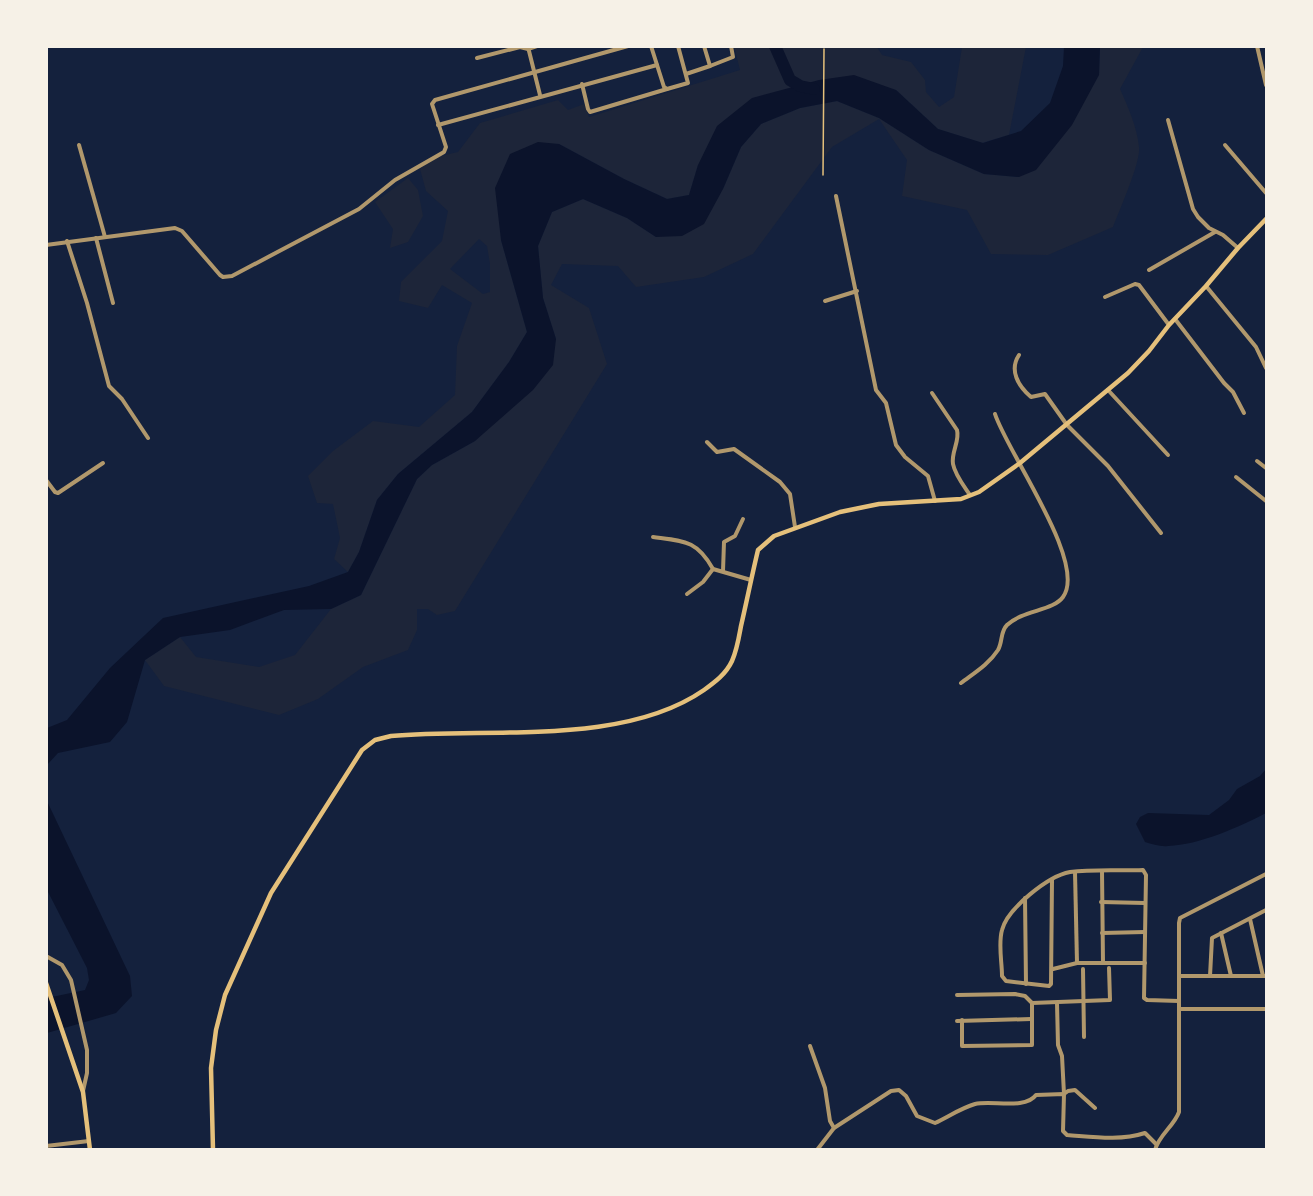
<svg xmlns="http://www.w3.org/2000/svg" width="1313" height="1196" viewBox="0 0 1313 1196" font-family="'Source Sans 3',sans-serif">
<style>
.green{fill:#1d2539;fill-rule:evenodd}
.water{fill:#0b132b}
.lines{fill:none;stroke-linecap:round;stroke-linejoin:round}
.river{stroke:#0b132b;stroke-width:12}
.path{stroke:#e5c07b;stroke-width:1.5}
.minor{stroke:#b1986c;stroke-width:4}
.secondary{stroke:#e5c07b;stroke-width:4.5}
</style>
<rect width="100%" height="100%" fill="#14213d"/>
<g class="green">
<path d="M734 46 877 47 882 55 911 62 925 80 926 92 939 107 954 97 962 47H1026L1009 135 982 143 938 129 896 90 819 80 698 165 689 195 667 199 624 179 559 144 501 240 527 332 509 362 472 412 398 474 377 500 359 552 348 572 334 559 340 538 333 504 317 503 308 476 333 451 373 421 419 427 455 395 457 346 472 303 442 285 428 308 399 301 401 282 442 241 448 211 426 191 420 169 432 158 458 152 480 123 558 100 568 110 584 104 589 117 740 70ZM479 239 487 246 490 264V292L483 294 450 269Z"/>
<path d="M1100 47H1143L1120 89C1128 107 1137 127 1139 147 1141 162 1119 211 1113 227L1048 255 991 254 967 210 902 196 907 160 879 119 832 147 753 254 704 277 636 287 618 266 562 264 551 285 589 308 607 364 455 611 437 615 428 609H417V630L408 650 363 667 318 699 279 715 164 686 145 660 180 637 196 657 259 667 295 655 331 609 361 595 417 479 432 465 475 441 556 339 543 298 538 246 552 212 583 199 627 218 656 237 723 189 741 147 761 124 800 108 837 101 879 118 929 150 984 174 1019 177 1099 75Z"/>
<polygon points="408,178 418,190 423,216 408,242 390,248 393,229 375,202"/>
</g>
<g class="water">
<polygon points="1064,47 1100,47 1099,75 1072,125 1036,170 1019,177 984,174 929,150 879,118 837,101 800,108 761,124 741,147 723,189 704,224 682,236 656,237 627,218 583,199 552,212 538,246 543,298 556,339 553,365 533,390 475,441 432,465 417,479 361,595 331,609 284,610 230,630 180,637 145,660 127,722 110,742 58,753 47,765 47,728 67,720 110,668 163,618 309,586 348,572 359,552 377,500 398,474 472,412 509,362 527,332 501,240 495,188 510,154 538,142 559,144 624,179 667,199 689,195 698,165 717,126 752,98 819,80 854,75 896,90 938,129 983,143 1021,131 1050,103 1063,66"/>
<path d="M1266 769V813C1239 827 1199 845 1168 846 1161 847 1152 844 1145 842L1136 824 1140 817 1148 813 1209 815 1229 800 1237 789 1260 776Z"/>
<polygon points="46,799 130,976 132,996 116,1013 47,1033 47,998 85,990 89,980 87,968 47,890"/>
</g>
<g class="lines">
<polyline class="river" points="775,46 790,80 800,86 814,89"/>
<polyline class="path" points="823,175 824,49"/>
<g class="minor">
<polyline points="651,46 664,87 667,89 688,83 678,46"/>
<polyline points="1257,46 1266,85"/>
<polyline points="528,47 540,95"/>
<polyline points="477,58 520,47 528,49 537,46"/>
<polyline points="710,66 733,57 731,46"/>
<polyline points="686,74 710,66 704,46"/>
<polyline points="582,84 588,109 590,112 667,89"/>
<polyline points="1168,120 1193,209 1198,217 1209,228 1223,235 1238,248"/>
<polyline points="438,125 657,65"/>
<polyline points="79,145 105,237"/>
<polyline points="1225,145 1266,193"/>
<polyline points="836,196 876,390 886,403 896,445 905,457 928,476 935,501"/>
<polyline points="96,238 113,303"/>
<polyline points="67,241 87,303 109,386 122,399 148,438"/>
<polyline points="46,245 175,228 182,231 220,275 223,277 232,276 359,209 395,180 444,152 446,147 432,104 435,100 628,46"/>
<polyline points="1149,270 1215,232"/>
<polyline points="1206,286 1256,347 1266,368"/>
<polyline points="1105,297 1135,284 1139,285 1169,325"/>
<polyline points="825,301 857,291"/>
<polyline points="1175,319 1224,383 1233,392 1244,413"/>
<path d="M1019 355C1009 370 1018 386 1031 397L1045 394 1067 425 1108 466 1161 533"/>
<polyline points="1108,390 1168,455"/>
<path d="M932 393 957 430C960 441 951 452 953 464 955 475 964 486 970 495"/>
<polyline points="707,442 717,452 734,449 780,482 790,494 795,527"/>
<polyline points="1257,461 1266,468"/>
<polyline points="1236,477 1266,501"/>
<polyline points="46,480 55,492 58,493 103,463"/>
<path d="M653 537C684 541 697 540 713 569L751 580"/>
<polyline points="723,571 724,542 735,536 743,519"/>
<polyline points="687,594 703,582 713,569"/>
<path d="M961 683C974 673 989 664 998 650 1003 641 1000 632 1007 625 1023 610 1053 611 1063 597 1088 563 1007 452 995 414"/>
<polyline points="1102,871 1103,963"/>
<polyline points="1075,872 1077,963"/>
<path d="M1052 880 1051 984 1049 986 1006 981 1002 976C1002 962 998 944 1002 930 1007 909 1048 876 1070 872 1093 869 1119 871 1143 870L1146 875 1144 998 1147 1000 1179 1001"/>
<polyline points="1025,898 1026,984"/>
<polyline points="1101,902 1145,903"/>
<polyline points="1250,919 1263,976"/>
<polyline points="1102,933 1145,932"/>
<polyline points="1221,933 1231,976"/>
<polyline points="46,956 62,965 71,980 87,1050 87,1073 83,1091"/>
<polyline points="1053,969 1077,963 1145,963"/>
<polyline points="1083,969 1084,1037"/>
<polyline points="1179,976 1266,976"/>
<polyline points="1210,976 1212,938 1266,910"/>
<polyline points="957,995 1015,994 1025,996 1032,1003 1110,1000 1109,968"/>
<polyline points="1057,1003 1058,1045 1062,1056 1064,1094 1068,1091 1075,1090 1095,1108"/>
<polyline points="1179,1009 1266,1009"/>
<polyline points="962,1020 962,1046 1032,1045 1032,1003"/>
<polyline points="957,1021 1031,1019"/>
<polyline points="810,1046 825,1088 830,1121 834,1128"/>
<polyline points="46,1146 89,1141"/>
<path d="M817 1150 834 1128 891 1091 899 1090 906 1096 917 1116 935 1123C948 1117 961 1108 975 1104 992 1100 1025 1110 1036 1095L1064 1094 1063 1131 1067 1135C1094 1137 1120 1141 1145 1133L1156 1144"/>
<path d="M1155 1150C1159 1135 1174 1126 1179 1112V923L1180 918 1266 874"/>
</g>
<g class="secondary">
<polyline points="46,983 83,1092 90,1150"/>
<path d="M213 1150 211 1068 216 1030 225 995 271 893 362 750 375 740 391 736C487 727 622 747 704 690 715 682 726 674 732 661 737 650 739 637 741 626 747 600 752 575 758 550L774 536 840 512 879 504 961 499 979 492 1020 463 1128 373 1149 351 1169 325 1206 286 1238 248 1266 219"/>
</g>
</g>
<rect width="1313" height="1196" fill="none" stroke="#f6f1e7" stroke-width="96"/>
</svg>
